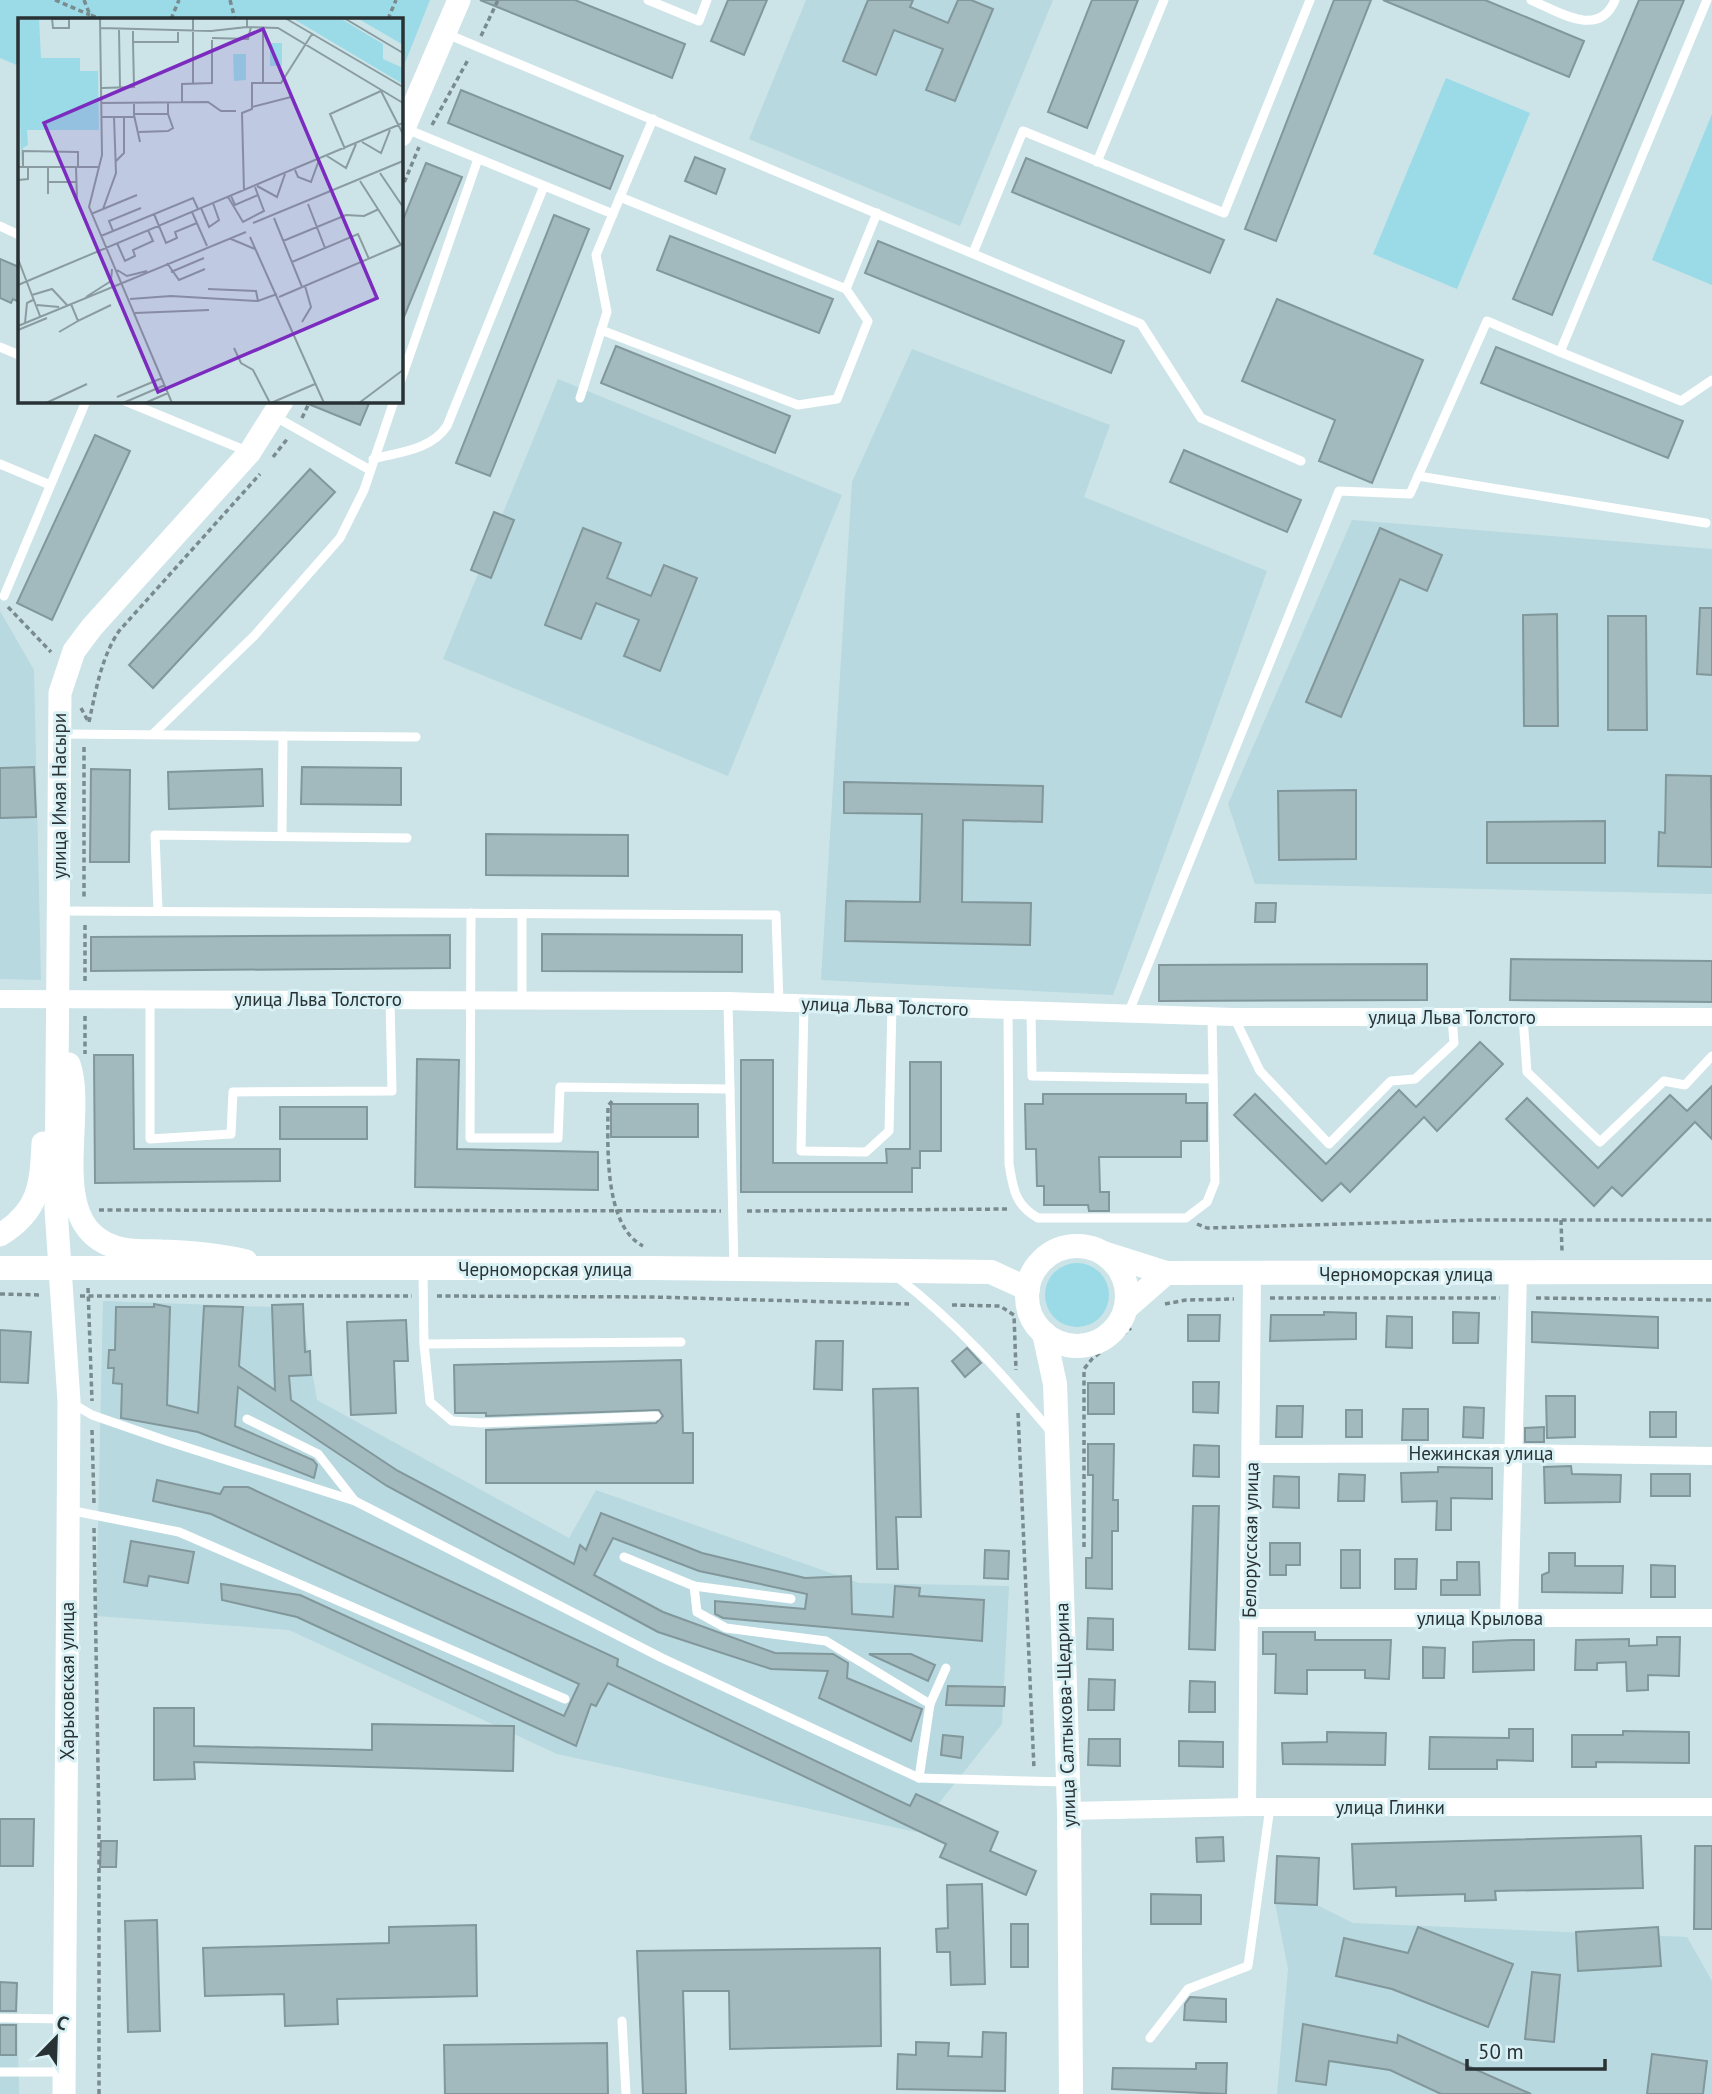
<svg xmlns="http://www.w3.org/2000/svg" width="1712" height="2094" viewBox="0 0 1712 2094" font-family="'PT Sans',sans-serif">
<style>
.built{fill:#b8d9df}
.green{fill:#9adbe7}
.building{fill:#a2b9bd;stroke:#81979b;stroke-width:2}
.lines{fill:none;stroke-linecap:round;stroke-linejoin:round}
.path{stroke:#7a8b8e;stroke-width:3.5;stroke-dasharray:5 3.5;stroke-linecap:butt}
.service{stroke:#fff;stroke-width:9}
.minor{stroke:#fff;stroke-width:18}
.tertiary{stroke:#fff;stroke-width:23}
.secondary{stroke:#fff;stroke-width:24}
.labels{text-anchor:middle;stroke-width:6;stroke-linejoin:round;paint-order:stroke}
.street-label{font-size:19px;fill:#283133;stroke:#d9f1f5}
.inset-road{fill:none;stroke:#8a9ca0;stroke-width:2}
.view{fill:#7b2cbf;fill-opacity:0.15;stroke:#7b2cbf;stroke-width:3.5}
.inset-edge{fill:none;stroke:#283133;stroke-width:3.5}
</style>
<rect width="100%" height="100%" fill="#cce4e8"/>
<g class="built">
<polygon points="806,0 1053,0 960,226 749,139"/>
<polygon points="912,349 1110,425 1084,497 1267,571 1113,995 821,980 852,482"/>
<polygon points="558,379 842,495 728,776 443,659"/>
<polygon points="1352,520 1712,549 1712,894 1255,884 1228,804"/>
<polygon points="0,611 34,670 41,980 0,979"/>
<polygon points="103,1301 301,1308 317,1400 569,1538 596,1490 859,1583 1009,1586 1002,1724 916,1832 557,1754 289,1630 96,1616"/>
<polygon points="1275,1903 1317,1905 1353,1923 1687,1937 1712,1981 1712,2094 1277,2094 1288,1969"/>
<polygon points="0,1984 17,1984 19,2094 0,2094"/>
</g>
<g class="green">
<polygon points="0,0 430,0 401,73 401,19 19,19 19,66 0,58"/>
<polygon points="1446,78 1530,113 1457,289 1373,254"/>
<polygon points="1712,114 1712,285 1652,260"/>
<circle cx="1077" cy="1295" r="32"/>
</g>
<g class="building">
<polygon points="480,0 575,0 685,44 672,78"/>
<polygon points="728,0 767,0 744,55 711,41"/>
<polygon points="868,0 913,0 910,7 948,23 958,0 971,0 993,9 955,101 926,90 943,49 894,30 876,75 843,61"/>
<polygon points="1092,0 1138,0 1087,128 1048,112"/>
<polygon points="1334,0 1371,0 1276,241 1245,229"/>
<polygon points="1383,0 1485,0 1584,41 1569,77"/>
<polygon points="1639,0 1684,0 1552,315 1513,299"/>
<polygon points="461,90 623,156 610,189 448,123"/>
<polygon points="695,157 725,169 716,194 685,181"/>
<polygon points="1026,158 1224,240 1210,273 1012,192"/>
<polygon points="426,163 462,177 401,324 401,225"/>
<polygon points="554,215 589,229 490,476 456,463"/>
<polygon points="670,236 833,299 819,333 657,270"/>
<polygon points="878,241 1124,341 1111,373 865,273"/>
<polygon points="0,259 19,267 19,302 13,299 11,303 0,298"/>
<polygon points="1277,299 1423,360 1372,483 1319,461 1335,420 1242,381"/>
<polygon points="616,346 790,416 775,453 601,383"/>
<polygon points="1496,347 1683,421 1668,458 1481,383"/>
<polygon points="301,401 370,401 360,425"/>
<polygon points="95,435 130,451 52,620 17,603"/>
<polygon points="1184,450 1301,500 1287,532 1170,482"/>
<polygon points="310,469 335,492 153,688 129,665"/>
<polygon points="494,512 514,520 491,578 471,570"/>
<polygon points="583,528 621,543 607,578 651,596 664,565 697,578 660,671 624,656 639,620 596,603 581,639 545,625"/>
<polygon points="1380,528 1442,555 1427,591 1400,579 1341,717 1306,702"/>
<polygon points="1700,608 1712,608 1712,675 1697,674"/>
<polygon points="1557,614 1558,726 1524,726 1523,615"/>
<polygon points="1608,616 1646,616 1647,730 1608,730"/>
<polygon points="34,767 36,817 0,818 0,768"/>
<polygon points="302,767 401,768 401,805 301,804"/>
<polygon points="91,769 130,770 129,862 90,862"/>
<polygon points="262,769 263,806 169,809 168,772"/>
<polygon points="1666,775 1711,776 1712,867 1658,866 1659,832 1665,833"/>
<polygon points="844,782 1043,786 1042,822 963,820 962,902 1031,903 1030,945 845,941 846,901 920,902 922,814 844,813"/>
<polygon points="1356,790 1356,859 1279,860 1278,791"/>
<polygon points="1605,821 1605,863 1487,863 1487,822"/>
<polygon points="486,834 628,835 628,876 486,875"/>
<polygon points="1256,903 1276,903 1275,922 1255,922"/>
<polygon points="542,934 742,935 742,972 542,971"/>
<polygon points="450,935 450,968 91,971 91,937"/>
<polygon points="1511,959 1712,961 1712,1002 1510,1000"/>
<polygon points="1427,964 1427,1000 1159,1001 1159,965"/>
<polygon points="1480,1042 1503,1064 1437,1131 1424,1117 1350,1192 1341,1183 1322,1201 1234,1115 1255,1094 1326,1164 1399,1090 1416,1107"/>
<polygon points="94,1055 133,1055 134,1149 280,1149 280,1181 95,1183"/>
<polygon points="417,1059 459,1060 457,1149 598,1152 598,1190 415,1187"/>
<polygon points="741,1060 773,1060 773,1163 887,1163 886,1149 910,1149 910,1062 941,1062 941,1151 920,1151 920,1168 912,1168 912,1192 741,1192"/>
<polygon points="1712,1086 1712,1139 1695,1122 1622,1196 1612,1187 1594,1206 1506,1119 1527,1098 1598,1168 1670,1095 1687,1111"/>
<polygon points="1043,1094 1186,1094 1186,1103 1207,1103 1207,1141 1181,1141 1181,1157 1099,1157 1100,1192 1109,1192 1109,1211 1089,1211 1088,1205 1044,1205 1044,1186 1037,1186 1036,1149 1026,1149 1025,1104 1043,1104"/>
<rect x="611" y="1104" width="87" height="33"/>
<rect x="280" y="1107" width="87" height="32"/>
<polygon points="154,1304 170,1307 167,1405 198,1413 204,1306 243,1307 239,1366 275,1390 272,1305 303,1304 305,1352 310,1351 311,1375 289,1376 291,1400 398,1471 574,1564 580,1545 586,1550 601,1513 702,1553 805,1578 851,1576 852,1614 893,1617 895,1586 920,1588 919,1596 984,1600 982,1641 723,1618 715,1614 715,1601 805,1609 807,1594 699,1571 613,1538 594,1575 663,1612 775,1653 833,1654 848,1663 847,1678 922,1709 911,1741 819,1698 828,1671 771,1669 658,1632 387,1486 238,1387 235,1426 313,1460 317,1465 314,1478 198,1432 121,1418 122,1384 113,1383 114,1368 108,1368 109,1350 115,1350 116,1307 154,1307"/>
<polygon points="1324,1312 1356,1313 1356,1339 1270,1341 1271,1315 1324,1315"/>
<polygon points="1453,1312 1479,1313 1478,1343 1453,1343"/>
<polygon points="1532,1312 1658,1317 1658,1348 1532,1342"/>
<polygon points="1188,1315 1220,1315 1219,1341 1188,1341"/>
<polygon points="1387,1316 1412,1317 1412,1348 1386,1347"/>
<polygon points="406,1320 408,1361 394,1361 396,1413 351,1415 347,1322"/>
<polygon points="0,1330 31,1332 28,1383 0,1382"/>
<polygon points="816,1341 843,1341 842,1390 814,1389"/>
<polygon points="967,1348 981,1363 965,1377 952,1361"/>
<polygon points="681,1360 683,1433 693,1433 693,1483 486,1483 486,1430 656,1423 663,1416 659,1410 486,1416 486,1413 455,1413 454,1365"/>
<polygon points="1193,1382 1219,1382 1218,1413 1193,1412"/>
<rect x="1088" y="1383" width="26" height="31"/>
<polygon points="918,1388 921,1517 896,1517 898,1569 877,1569 873,1389"/>
<polygon points="1546,1396 1575,1396 1575,1437 1547,1438"/>
<polygon points="1277,1406 1303,1406 1302,1437 1276,1437"/>
<polygon points="1464,1407 1484,1408 1483,1438 1463,1437"/>
<polygon points="1403,1409 1428,1409 1428,1440 1402,1440"/>
<rect x="1346" y="1410" width="16" height="27"/>
<rect x="1650" y="1412" width="26" height="25"/>
<polygon points="1544,1427 1544,1442 1525,1442 1525,1428"/>
<polygon points="1088,1444 1114,1444 1113,1500 1118,1500 1118,1531 1112,1531 1112,1589 1086,1588 1086,1558 1092,1558 1093,1475 1088,1475"/>
<polygon points="1194,1445 1219,1446 1219,1477 1193,1476"/>
<polygon points="1571,1466 1572,1474 1621,1475 1620,1502 1545,1503 1544,1467"/>
<polygon points="1438,1467 1492,1468 1492,1499 1451,1498 1451,1530 1436,1530 1437,1501 1402,1502 1401,1473 1438,1472"/>
<polygon points="1339,1474 1365,1475 1364,1501 1338,1501"/>
<rect x="1651" y="1474" width="39" height="22"/>
<polygon points="1274,1476 1299,1477 1299,1508 1273,1507"/>
<polygon points="157,1480 220,1494 224,1487 248,1487 618,1659 617,1666 910,1806 916,1794 998,1832 990,1851 1036,1871 1026,1895 940,1857 946,1844 608,1683 596,1706 591,1704 576,1746 297,1617 222,1600 221,1584 300,1595 564,1716 579,1684 211,1514 153,1501"/>
<polygon points="1193,1506 1219,1506 1215,1650 1189,1649"/>
<polygon points="131,1541 194,1552 188,1583 149,1576 147,1586 124,1582"/>
<polygon points="1270,1543 1300,1543 1300,1565 1286,1565 1286,1575 1270,1575"/>
<polygon points="985,1550 1009,1551 1008,1579 984,1578"/>
<rect x="1341" y="1550" width="19" height="38"/>
<polygon points="1549,1553 1575,1553 1575,1566 1623,1566 1622,1593 1542,1592 1542,1575 1549,1572"/>
<polygon points="1395,1559 1417,1559 1416,1589 1395,1589"/>
<polygon points="1457,1562 1479,1562 1480,1595 1441,1595 1441,1580 1457,1580"/>
<polygon points="1651,1565 1675,1566 1675,1597 1651,1597"/>
<polygon points="1088,1618 1113,1619 1113,1650 1087,1649"/>
<polygon points="1263,1632 1315,1632 1315,1640 1391,1640 1389,1679 1365,1678 1365,1670 1307,1670 1307,1694 1275,1693 1276,1654 1263,1654"/>
<polygon points="1657,1637 1680,1637 1679,1676 1648,1675 1648,1690 1627,1691 1626,1662 1597,1663 1597,1670 1575,1670 1576,1640 1629,1639 1629,1646 1657,1645"/>
<polygon points="1513,1640 1534,1640 1534,1670 1473,1672 1473,1642"/>
<polygon points="1423,1647 1445,1648 1444,1678 1423,1678"/>
<polygon points="869,1654 911,1654 935,1665 928,1681"/>
<polygon points="1089,1679 1115,1680 1114,1710 1088,1710"/>
<polygon points="1190,1681 1215,1682 1215,1712 1189,1712"/>
<polygon points="948,1686 1005,1687 1004,1706 946,1705"/>
<polygon points="154,1708 194,1708 194,1746 372,1750 372,1724 514,1726 513,1771 194,1762 195,1779 154,1780"/>
<polygon points="1509,1729 1533,1729 1533,1761 1497,1760 1497,1769 1429,1769 1430,1737 1509,1738"/>
<polygon points="1623,1731 1689,1732 1689,1763 1596,1762 1596,1767 1572,1767 1572,1735 1623,1735"/>
<polygon points="1327,1732 1386,1733 1385,1765 1283,1764 1282,1743 1327,1742"/>
<polygon points="943,1735 963,1737 961,1758 941,1755"/>
<polygon points="1089,1739 1120,1739 1120,1766 1088,1765"/>
<polygon points="1179,1741 1223,1742 1223,1767 1179,1766"/>
<polygon points="0,1819 34,1819 33,1866 0,1866"/>
<polygon points="1641,1836 1643,1888 1495,1891 1496,1900 1465,1901 1465,1894 1396,1896 1396,1887 1354,1889 1352,1844"/>
<polygon points="1223,1837 1224,1861 1197,1862 1196,1838"/>
<polygon points="101,1841 117,1841 116,1867 100,1867"/>
<polygon points="1695,1846 1712,1846 1712,1929 1694,1929"/>
<polygon points="1277,1856 1319,1858 1317,1905 1275,1903"/>
<polygon points="982,1884 985,1984 951,1985 950,1952 937,1952 936,1929 948,1928 947,1885"/>
<polygon points="1151,1894 1201,1895 1201,1924 1151,1924"/>
<polygon points="157,1920 160,2031 128,2032 125,1921"/>
<rect x="1011" y="1924" width="17" height="43"/>
<polygon points="476,1925 477,1996 337,1999 338,2024 285,2026 284,1994 205,1996 203,1948 389,1943 389,1927"/>
<polygon points="1418,1927 1513,1964 1488,2027 1392,1989 1336,1976 1344,1938 1408,1953"/>
<polygon points="1658,1927 1661,1966 1578,1971 1576,1932"/>
<polygon points="880,1948 881,2046 730,2049 729,1991 683,1991 686,2094 643,2094 637,1951"/>
<polygon points="1532,1972 1560,1975 1554,2042 1525,2039"/>
<polygon points="0,1982 17,1983 16,2011 0,2011"/>
<polygon points="1190,1997 1226,1999 1226,2022 1184,2020 1185,2004"/>
<polygon points="1303,2024 1397,2043 1398,2035 1531,2094 1441,2094 1390,2070 1329,2061 1326,2085 1296,2081"/>
<rect x="0" y="2025" width="16" height="30"/>
<polygon points="983,2032 1006,2033 1005,2091 897,2089 898,2054 916,2055 916,2042 949,2043 948,2056 982,2057"/>
<polygon points="607,2043 608,2094 445,2094 444,2045"/>
<polygon points="1652,2054 1707,2061 1703,2094 1647,2094"/>
<polygon points="1196,2063 1227,2063 1226,2094 1112,2089 1113,2068 1196,2069"/>
</g>
<g class="lines">
<g class="path">
<polyline points="55,0 90,15"/>
<polyline points="84,0 90,15 102,19"/>
<polyline points="230,0 235,19"/>
<polyline points="171,19 179,0"/>
<polyline points="388,19 396,0"/>
<polyline points="481,36 498,0"/>
<polyline points="432,125 469,58"/>
<polyline points="401,190 419,147"/>
<polyline points="302,418 310,401"/>
<polyline points="273,457 288,438"/>
<polyline points="8,607 51,652"/>
<polyline points="81,708 89,723"/>
<path d="M89 722C96 690 101 658 119 631L260 474"/>
<polyline points="84,747 84,900"/>
<polyline points="85,925 85,984"/>
<polyline points="85,1016 85,1054"/>
<path d="M612 1101 608 1106C608 1144 603 1225 643 1246"/>
<polyline points="99,1210 721,1211"/>
<polyline points="747,1211 1008,1209"/>
<polyline points="1561,1220 1562,1251"/>
<polyline points="1197,1224 1207,1228 1478,1220 1712,1220"/>
<polyline points="88,1288 92,1401"/>
<polyline points="0,1294 41,1295"/>
<polyline points="80,1296 412,1296"/>
<polyline points="437,1296 653,1297 909,1304"/>
<polyline points="1270,1298 1500,1298"/>
<polyline points="1536,1298 1712,1300"/>
<polyline points="1165,1304 1186,1300 1234,1299"/>
<polyline points="952,1305 1000,1306 1014,1315 1016,1370"/>
<polyline points="1018,1413 1034,1769"/>
<polyline points="92,1430 94,1503"/>
<polyline points="94,1528 99,1827 99,2094"/>
<polyline points="1084,1547 1084,1369 1092,1359 1131,1328"/>
</g>
<g class="service">
<polyline points="648,0 699,21 707,0"/>
<path d="M1531 0C1559 12 1599 39 1615 0"/>
<polyline points="1707,0 1560,352 1681,401 1712,380"/>
<polyline points="447,34 1141,324 1201,418 1301,461"/>
<polyline points="653,119 620,197 846,289 877,213"/>
<polyline points="404,128 613,214"/>
<polyline points="1097,162 1164,0"/>
<polyline points="0,226 19,235"/>
<polyline points="973,253 1023,131 1224,213 1310,0"/>
<polyline points="601,330 798,405 837,399 868,321 846,289"/>
<polyline points="0,347 19,355"/>
<polyline points="401,380 478,159"/>
<polyline points="580,398 607,312 596,255 620,197"/>
<polyline points="125,401 249,452"/>
<polyline points="274,416 370,470"/>
<path d="M373 459C400 452 431 450 447 426L544 186"/>
<polyline points="0,464 50,485"/>
<polyline points="1418,476 1706,523"/>
<polyline points="4,596 86,401"/>
<polyline points="62,734 416,737"/>
<polyline points="153,734 254,636 340,538 364,490 394,401"/>
<polyline points="282,834 283,736"/>
<polyline points="60,911 776,915 779,1003"/>
<polyline points="158,911 155,835 407,838"/>
<polyline points="471,913 470,1138 558,1138 560,1087 730,1089"/>
<polyline points="522,914 522,1000"/>
<polyline points="150,999 150,1139 231,1134 233,1092 392,1091 390,1000"/>
<polyline points="728,1001 734,1269"/>
<polyline points="804,1003 801,1151 866,1152 889,1131 892,1006"/>
<path d="M1008 1010 1009 1164C1013 1189 1015 1205 1038 1218H1186L1207 1202 1215 1182 1212 1016"/>
<polyline points="1031,1011 1032,1076 1213,1079"/>
<polyline points="1128,1014 1339,491 1410,494 1487,321 1560,352"/>
<polyline points="1234,1017 1260,1071 1329,1144 1391,1081 1415,1079 1454,1043 1452,1017"/>
<polyline points="1523,1017 1527,1072 1600,1142 1664,1081 1685,1085 1712,1056"/>
<polyline points="423,1271 424,1344 430,1402 452,1421 481,1423 656,1416"/>
<path d="M897 1277C956 1322 1004 1376 1052 1433"/>
<polyline points="424,1344 681,1342"/>
<polyline points="70,1402 92,1415 167,1441 355,1501 662,1658 919,1778 1066,1782"/>
<polyline points="247,1419 318,1454 354,1500"/>
<polyline points="69,1510 179,1532 565,1699"/>
<polyline points="624,1557 694,1586 697,1612 726,1628 826,1641 930,1704 919,1778"/>
<polyline points="694,1586 791,1599"/>
<polyline points="930,1704 946,1668"/>
<polyline points="0,2018 64,2019"/>
<polyline points="622,2021 626,2094"/>
<polyline points="1150,2038 1188,1989 1248,1966 1270,1807"/>
<polyline points="0,2072 62,2072"/>
</g>
<g class="minor">
<polyline points="0,999 728,1001 1234,1017 1712,1017"/>
<polyline points="1251,1454 1513,1453 1712,1456"/>
<polyline points="1248,1618 1712,1618"/>
<polyline points="1509,1618 1518,1275"/>
<polyline points="1247,1807 1252,1273"/>
<polyline points="1069,1811 1247,1807 1712,1807"/>
</g>
<g class="tertiary">
<polyline points="401,135 459,0"/>
<path d="M69 1064C88 1118 40 1232 123 1249 135 1252 149 1250 161 1251 189 1252 218 1254 246 1261"/>
<path d="M0 1235C39 1211 41 1186 43 1143"/>
<polyline points="64,2094 69,1401 56,1209 60,693 74,651 92,627 250,452 282,401"/>
</g>
<g class="secondary">
<circle cx="1077" cy="1296" r="50"/>
<polyline points="1103,1253 1166,1273 1712,1272"/>
<polyline points="0,1268 653,1268 991,1272 1028,1289"/>
<polyline points="1126,1308 1166,1273"/>
<polyline points="1044,1333 1055,1384 1057,1439 1069,1811 1071,2094"/>
</g>
</g>
<g class="labels">
<g class="street-label">
<text transform="translate(59 796) rotate(-90)" y="7">улица Имая Насыри</text>
<text x="318" y="1006">улица Льва Толстого</text>
<text transform="translate(885 1006) rotate(2)" y="7">улица Льва Толстого</text>
<text x="1452" y="1024">улица Льва Толстого</text>
<text x="545" y="1276">Черноморская улица</text>
<text x="1406" y="1281">Черноморская улица</text>
<text x="1481" y="1460">Нежинская улица</text>
<text transform="translate(1250 1540) rotate(-89)" y="7">Белорусская улица</text>
<text x="1480" y="1625">улица Крылова</text>
<text transform="translate(67 1681) rotate(-90)" y="7">Харьковская улица</text>
<text transform="translate(1065 1715) rotate(-92)" y="7">улица Салтыкова-Щедрина</text>
<text x="1390" y="1814">улица Глинки</text>
</g>
</g>
<g transform="translate(18 18)">
<rect width="385" height="385" fill="#cce4e8"/>
<path d="M0 0H21L23 40H62V53H80L81 112H9L10 127 5 130 3 147ZM274 0H322L365 26V41L385 50V66ZM339 0 385 2V27L382 25ZM252 25H264V48H252ZM215 36H228V62L216 63Z" fill="#9adbe7"/>
<path class="inset-road" d="M34 0 35 10H51V1H35M82 0 84 137 71 189 154 385M175 0V66M229 0V9L260 10 385 85M267 0 385 69M326 0 385 35M245 9V65H263L294 16M83 10 193 13 229 9M101 12 102 70M115 13V24H160V12M194 20 230 21 233 9M84 70 116 69 115 24M363 73 385 116M116 84V96H150V84M164 84V66L194 65V22M84 85 190 84 203 93H218M234 89 273 79M116 97 122 124M84 99H116M121 114 150 113 155 110 150 96M344 124 363 135 372 112M327 131 312 96 363 73M309 138 328 150 338 126M98 143 106 135V99M0 149H82M5 149V133L60 134V149M30 149V176M58 149 59 181M277 152 280 159 293 164 301 142M362 155 385 189M0 162 10 161V149M342 163 383 227M30 164H58M239 168 259 179 267 156M226 173 224 95 234 91V65H245M213 178 217 187 240 177M210 179 225 204 246 193 237 169M290 186 307 230M183 190 191 209 201 202 195 185M85 191 98 155 96 99M174 194 189 228M73 196 119 177M136 196 148 225 159 220 157 214 179 205M256 200 284 269M235 205 385 143M95 213 91 203 123 190M83 218 175 180 180 191M232 219 306 385M213 221 237 231M265 223 328 197 346 198 361 191M99 225 107 243 117 238 115 232 135 223 130 212M0 241 22 298M274 244 340 216 351 241M149 245 161 262 187 251M99 252 109 258 129 253M153 254 186 240M0 267 385 105M190 271 238 273 240 283M14 277 34 271 49 287M68 279 93 263 94 251M261 279 385 226M112 281 153 278 240 283 259 276M53 286 60 303 93 287M19 287 41 289M117 295 191 292M284 304 293 289 287 268M7 305 9 285 15 282M0 308 228 214M0 312 29 300M41 314 60 303M216 330 223 345 235 352 252 385M99 379 144 360M28 385 69 366M105 385 147 367M127 385 150 375M253 385 297 366M341 385 385 352"/>
<path class="view" d="M245 11 359 280 140 374 26 105Z"/>
<rect width="385" height="385" class="inset-edge"/>
</g>
<g transform="translate(56 2038) rotate(23)" stroke="#d9f1f5" stroke-width="5" paint-order="stroke">
<path d="M0-5L12 26L0 18L-12 26Z" fill="#283133"/>
<text y="-10" font-size="19" font-weight="bold" text-anchor="middle" fill="#283133">С</text>
</g>
<path d="M1467 2059v10h138v-10" fill="none" stroke="#283133" stroke-width="3.5"/>
<text x="1478" y="2059" font-size="21" fill="#283133" stroke="#d9f1f5" stroke-width="5" paint-order="stroke">50 m</text>
</svg>
